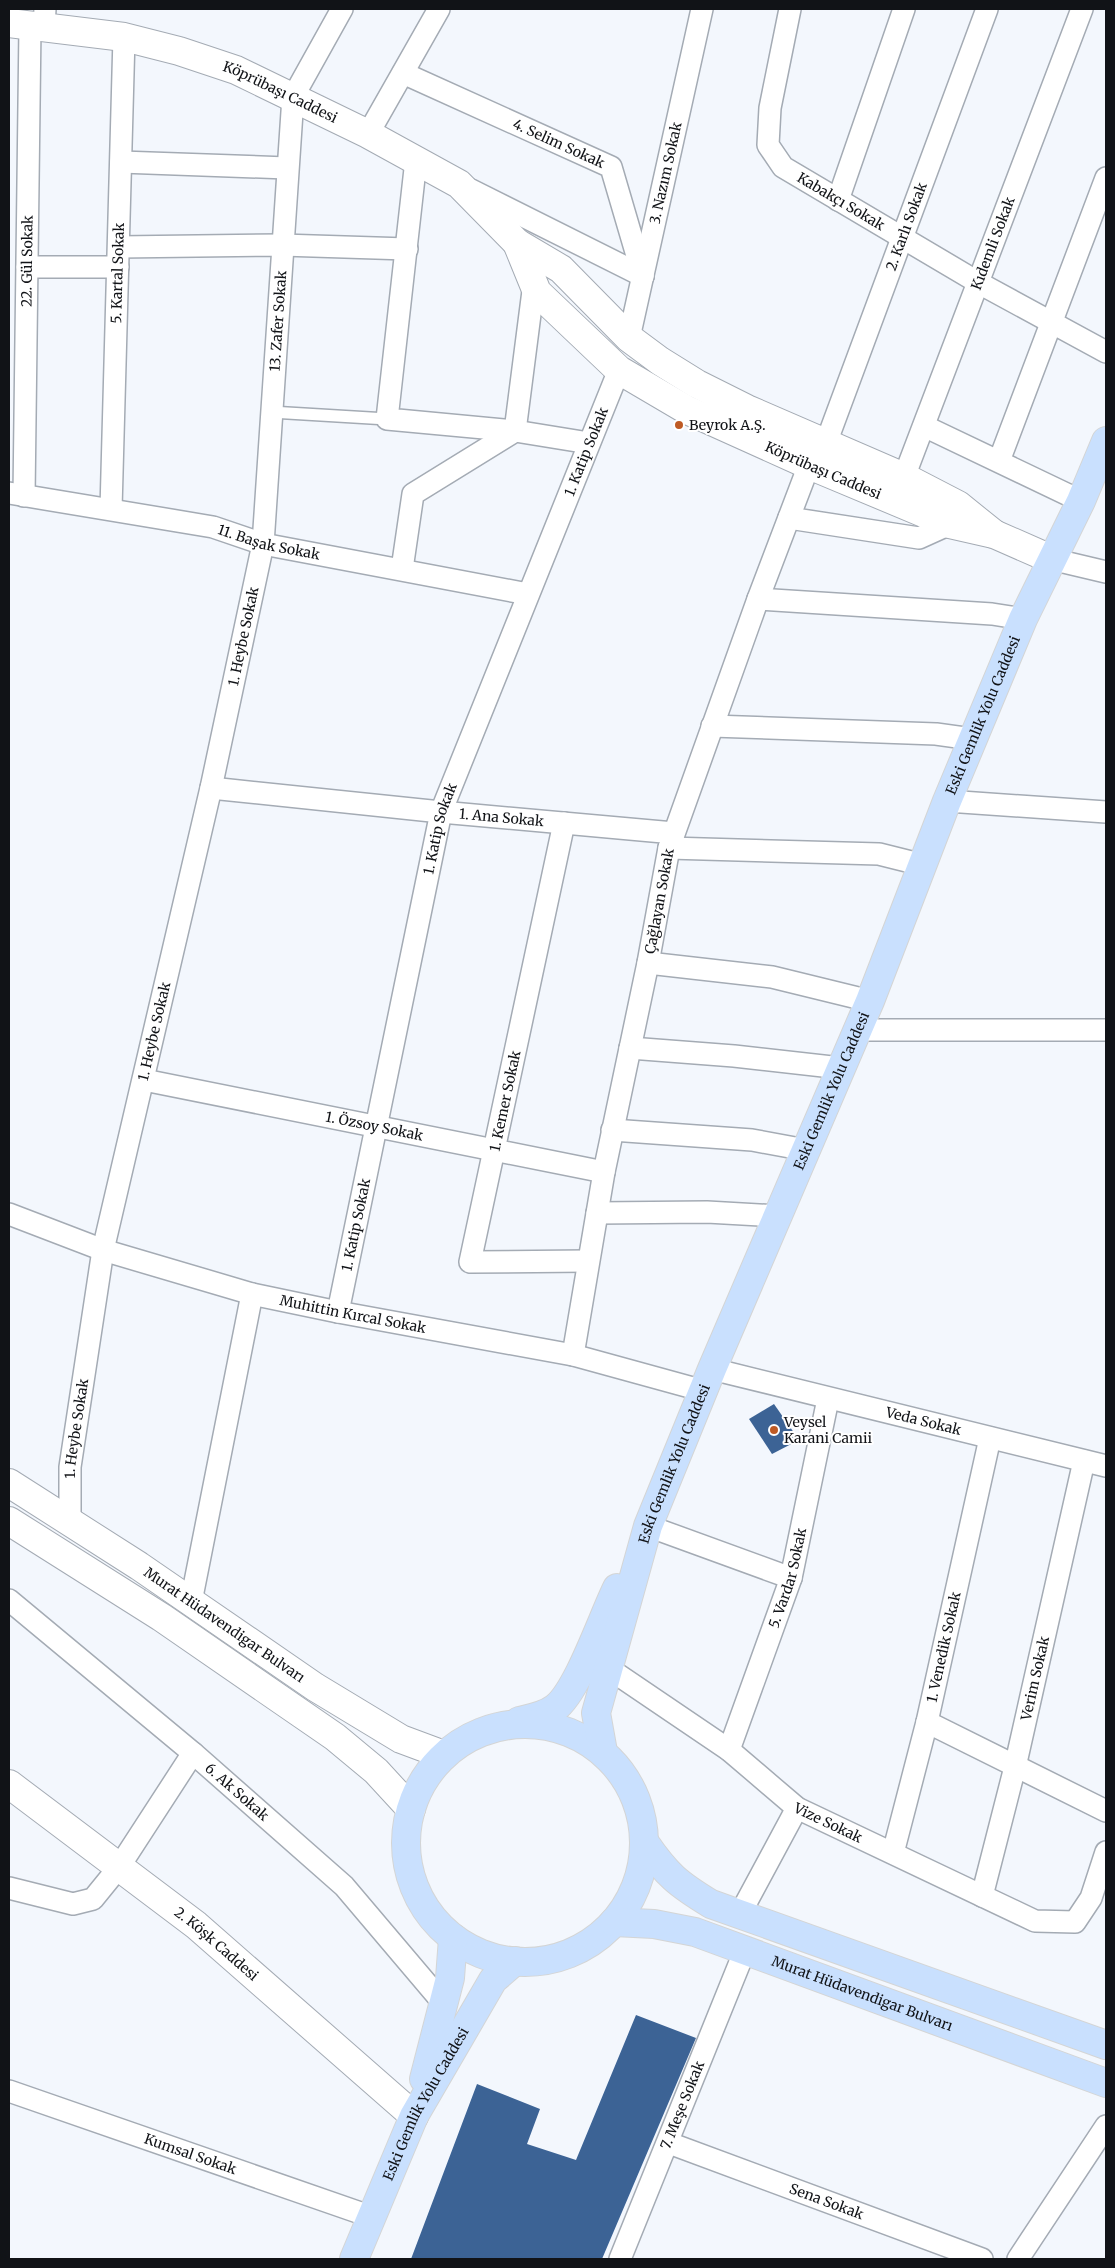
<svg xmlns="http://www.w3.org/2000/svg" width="1115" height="2268" viewBox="0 0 1115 2268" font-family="Merriweather,serif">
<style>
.building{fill:#3c6395}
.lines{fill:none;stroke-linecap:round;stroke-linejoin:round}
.lane-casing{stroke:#a4abb4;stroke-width:14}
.street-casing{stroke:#a4abb4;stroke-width:24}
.secondary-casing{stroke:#a4abb4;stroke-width:30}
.primary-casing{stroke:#d4d5d5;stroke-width:30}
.lane{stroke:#fff;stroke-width:11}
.street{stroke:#fff;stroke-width:21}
.secondary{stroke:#fff;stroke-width:28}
.primary{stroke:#c9e0fe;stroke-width:28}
.poi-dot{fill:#be5a24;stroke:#fff;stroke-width:2}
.labels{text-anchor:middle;stroke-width:4;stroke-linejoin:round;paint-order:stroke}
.street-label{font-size:14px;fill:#111317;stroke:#fff}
.poi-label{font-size:14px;fill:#111317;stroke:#fff;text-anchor:start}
</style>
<rect width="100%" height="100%" fill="#f3f7fd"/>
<g class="building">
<polygon points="774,1404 799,1440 772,1454 749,1419"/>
<polygon points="636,2015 696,2038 602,2259 411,2259 477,2084 540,2109 527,2144 576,2160"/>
</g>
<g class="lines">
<g class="lane-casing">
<polyline id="lane" points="271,412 387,419"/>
</g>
<g class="street-casing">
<g id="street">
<path id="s1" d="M790 9 770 108 768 145 783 167 979 283 1106 352"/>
<polyline points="44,27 45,9"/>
<path id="s2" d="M403 73 611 167 643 276"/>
<polyline points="368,134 439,9"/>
<polyline points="416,160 387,419 515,431 534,283"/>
<polyline points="121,162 287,168"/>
<polyline points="471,190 643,276"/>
<polyline points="838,200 904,9"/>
<polyline points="119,247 282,245 407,249"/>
<polyline points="27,267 118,267"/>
<path id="s3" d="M629 338 702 9"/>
<polyline points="924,426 1081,501"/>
<path id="s4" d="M826 443 987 9"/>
<polyline points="999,461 1106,178"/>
<path id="s5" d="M904 477 1082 9"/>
<path id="s6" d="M9 493 213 527 263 544 528 594"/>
<path id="s7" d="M24 496 30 26"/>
<path id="s8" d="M111 509 124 37"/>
<polyline points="789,518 919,538 950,524 954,516"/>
<polyline points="1051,559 1106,572"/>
<polyline points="402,569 413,494 515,431 589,443"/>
<polyline points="758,599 992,614 1023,619"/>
<polyline points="712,726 936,734 972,739"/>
<path id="s9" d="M211 788 441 812 674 833"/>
<polyline points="947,801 1106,812"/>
<polyline points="564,823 470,1262 588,1261"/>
<polyline points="669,848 879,854 923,865"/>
<polyline points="648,963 772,977 870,1001"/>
<polyline points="857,1030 1106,1030"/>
<polyline points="630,1048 734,1056 841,1068"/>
<path id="s10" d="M144 1080 604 1172"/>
<polyline points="612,1130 752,1140 806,1150"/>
<polyline points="597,1213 707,1212 778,1216"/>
<path id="s11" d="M9 1214 103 1250 252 1294 338 1312 573 1355 704 1391"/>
<path id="s12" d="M338 1312 441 812 619 370"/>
<path id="s13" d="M573 1355 604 1172 648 963 669 848 758 599 809 465"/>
<path id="s14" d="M712 1369 1106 1466"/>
<path id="s15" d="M70 1522V1467L103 1250 211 788 263 544 293 97 342 9"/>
<polyline points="648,1526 791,1578"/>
<path id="s16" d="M9 1600 193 1753 344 1886 444 2004"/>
<polyline points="191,1602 252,1294"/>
<path id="s17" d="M608 1668 729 1750 797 1808 1035 1921 1075 1922 1091 1898 1106 1852"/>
<polyline points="927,1722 1106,1811"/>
<path id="s18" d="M729 1750 791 1578 828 1399"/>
<path id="s19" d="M893 1853 927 1722 990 1438"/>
<polyline points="9,1888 73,1904 93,1899 119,1867 193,1753"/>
<path id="s20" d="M982 1896 1015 1767 1084 1461"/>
<polyline points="740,1914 797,1808"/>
<path id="s21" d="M9 2091 372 2217"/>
<path id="s22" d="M669 2143 982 2259"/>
<path id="s23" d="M620 2259 745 1950"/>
<polyline points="1018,2259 1106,2126"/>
</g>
</g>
<g class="secondary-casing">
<g id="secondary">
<path id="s24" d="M9 23 124 37 179 51 236 70 368 134 459 184 517 243 561 269 629 338 660 361 697 384 747 409 904 477 958 505 994 534"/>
<path id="s25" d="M517 243 537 292 619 370 687 410 809 465 950 524 994 534 1051 559"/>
<path id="s26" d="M9 1483 139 1566 315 1687 401 1739 444 1755"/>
<polyline points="9,1521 161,1617 335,1737 376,1771 411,1809"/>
<path id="s27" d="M9 1784 196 1925 414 2116"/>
</g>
</g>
<g class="primary-casing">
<g id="primary">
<path d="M519 1721C532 1718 545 1716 555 1708 578 1691 603 1616 617 1588"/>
<circle cx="525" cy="1843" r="119"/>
<path id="s28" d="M603 1752 596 1713 648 1526 712 1369 870 1001 947 801 1023 619 1081 501 1106 441"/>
<path d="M645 1843C667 1875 678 1884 711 1904L1106 2045"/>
<path id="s29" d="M614 1922 654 1924 695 1932 1106 2083"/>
<polyline points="424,2079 450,1978 453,1938"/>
<path id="s30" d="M354 2259 414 2116 493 1980 515 1961"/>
</g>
</g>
<use href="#lane" class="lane"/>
<use href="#street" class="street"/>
<use href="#secondary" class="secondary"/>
<use href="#primary" class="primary"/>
</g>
<g class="poi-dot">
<circle cx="679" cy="425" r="5"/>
<circle cx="774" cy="1430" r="5"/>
</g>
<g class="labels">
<g class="street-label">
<text dy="5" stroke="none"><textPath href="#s24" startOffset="282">Köprübaşı Caddesi</textPath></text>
<text dy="5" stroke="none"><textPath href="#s2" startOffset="171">4. Selim Sokak</textPath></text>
<text dy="5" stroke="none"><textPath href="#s3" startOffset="169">3. Nazım Sokak</textPath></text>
<text dy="5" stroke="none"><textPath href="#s1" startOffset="232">Kabakçı Sokak</textPath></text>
<text dy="5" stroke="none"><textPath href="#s4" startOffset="231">2. Karlı Sokak</textPath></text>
<text dy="5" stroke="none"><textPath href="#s5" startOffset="250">Kıdemli Sokak</textPath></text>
<text dy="5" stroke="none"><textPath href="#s7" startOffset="235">22. Gül Sokak</textPath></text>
<text dy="5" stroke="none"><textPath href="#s8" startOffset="236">5. Kartal Sokak</textPath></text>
<text dy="5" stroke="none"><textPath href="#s15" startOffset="1222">13. Zafer Sokak</textPath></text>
<text dy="5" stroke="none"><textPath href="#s12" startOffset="899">1. Katip Sokak</textPath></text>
<text dy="5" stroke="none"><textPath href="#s25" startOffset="394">Köprübaşı Caddesi</textPath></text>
<text dy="5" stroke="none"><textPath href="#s6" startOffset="265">11. Başak Sokak</textPath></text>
<text dy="5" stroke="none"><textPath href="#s15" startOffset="904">1. Heybe Sokak</textPath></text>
<text dy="5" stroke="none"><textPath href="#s28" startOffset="1111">Eski Gemlik Yolu Caddesi</textPath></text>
<text dy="5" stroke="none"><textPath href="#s9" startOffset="292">1. Ana Sokak</textPath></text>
<text dy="5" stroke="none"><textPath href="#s12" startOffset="494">1. Katip Sokak</textPath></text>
<text dy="5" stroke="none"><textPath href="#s13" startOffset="462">Çağlayan Sokak</textPath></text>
<text dy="5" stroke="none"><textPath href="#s15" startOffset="499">1. Heybe Sokak</textPath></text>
<text dy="5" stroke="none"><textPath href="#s28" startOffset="706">Eski Gemlik Yolu Caddesi</textPath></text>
<text transform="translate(505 1101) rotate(-78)" y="5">1. Kemer Sokak</text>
<text dy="5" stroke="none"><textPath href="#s10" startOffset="235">1. Özsoy Sokak</textPath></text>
<text dy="5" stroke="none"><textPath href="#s12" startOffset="89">1. Katip Sokak</textPath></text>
<text dy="5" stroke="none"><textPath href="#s11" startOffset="359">Muhittin Kırcal Sokak</textPath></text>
<text dy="5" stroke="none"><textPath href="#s14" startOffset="218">Veda Sokak</textPath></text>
<text dy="5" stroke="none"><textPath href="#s15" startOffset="94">1. Heybe Sokak</textPath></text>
<text dy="5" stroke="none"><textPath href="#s28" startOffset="301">Eski Gemlik Yolu Caddesi</textPath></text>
<text dy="5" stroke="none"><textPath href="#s18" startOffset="182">5. Vardar Sokak</textPath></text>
<text dy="5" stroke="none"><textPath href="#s26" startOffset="258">Murat Hüdavendigar Bulvarı</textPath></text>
<text dy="5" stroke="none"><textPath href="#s19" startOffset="212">1. Venedik Sokak</textPath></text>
<text dy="5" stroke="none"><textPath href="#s20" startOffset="224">Verim Sokak</textPath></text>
<text dy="5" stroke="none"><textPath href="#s16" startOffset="298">6. Ak Sokak</textPath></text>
<text dy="5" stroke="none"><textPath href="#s17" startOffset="270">Vize Sokak</textPath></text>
<text dy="5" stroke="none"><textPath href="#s27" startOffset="262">2. Köşk Caddesi</textPath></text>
<text dy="5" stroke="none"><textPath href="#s29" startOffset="260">Murat Hüdavendigar Bulvarı</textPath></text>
<text dy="5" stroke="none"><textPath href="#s30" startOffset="171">Eski Gemlik Yolu Caddesi</textPath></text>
<text dy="5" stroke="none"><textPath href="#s23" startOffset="166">7. Meşe Sokak</textPath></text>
<text dy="5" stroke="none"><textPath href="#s21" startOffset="192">Kumsal Sokak</textPath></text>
<text dy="5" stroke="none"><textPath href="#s22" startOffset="168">Sena Sokak</textPath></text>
</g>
<g class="poi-label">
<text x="689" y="430">Beyrok A.Ş.</text>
<text x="784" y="1427">Veysel<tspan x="784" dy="16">Karani Camii</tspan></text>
</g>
</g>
<rect width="1115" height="2268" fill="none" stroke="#111317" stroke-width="20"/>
</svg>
